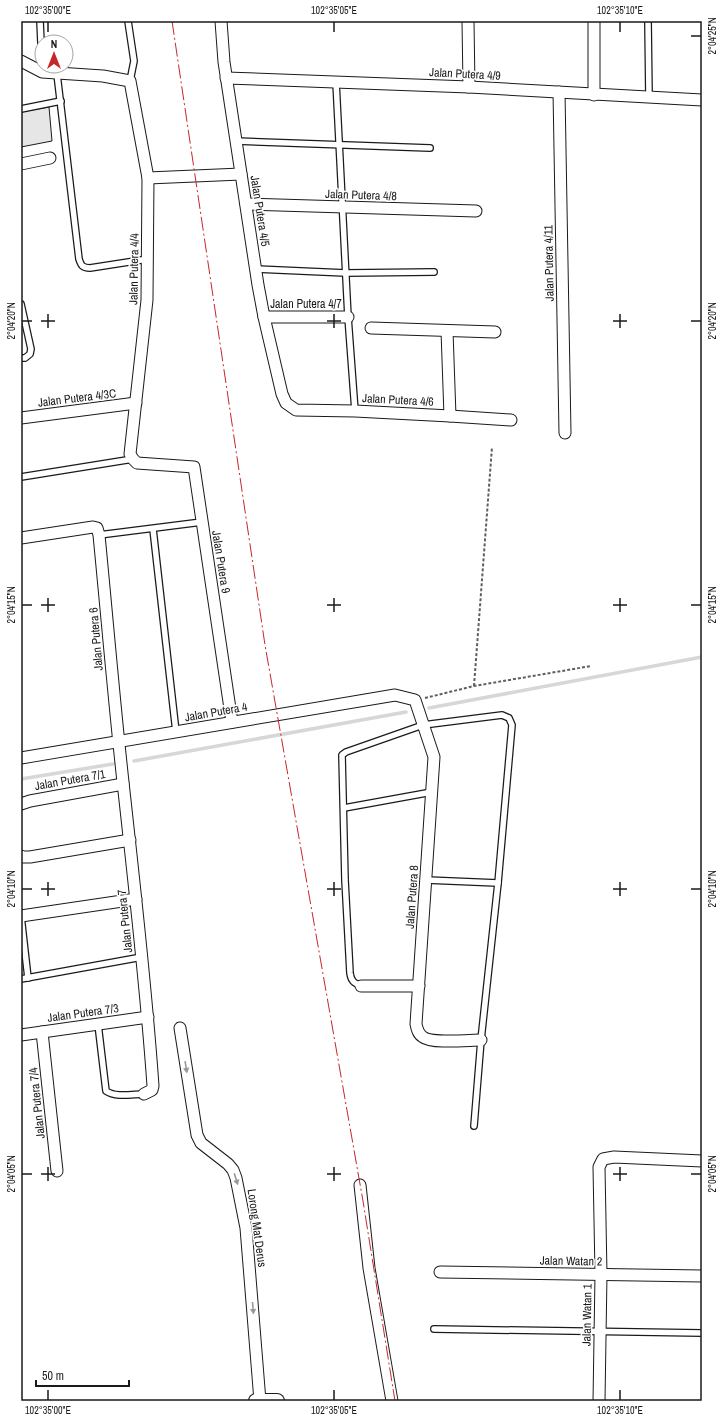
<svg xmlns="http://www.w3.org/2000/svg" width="723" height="1422" viewBox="0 0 723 1422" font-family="'Archivo Narrow',sans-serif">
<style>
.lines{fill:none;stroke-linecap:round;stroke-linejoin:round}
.stream{stroke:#d7d7d7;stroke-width:3.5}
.building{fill:#e6e6e6;stroke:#1a1a1a}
.service-casing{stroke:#1a1a1a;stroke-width:8}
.minor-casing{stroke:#1a1a1a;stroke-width:13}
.tertiary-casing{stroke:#1a1a1a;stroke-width:16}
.path{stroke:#5f5f5f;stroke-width:2;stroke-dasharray:3 2;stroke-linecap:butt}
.service{stroke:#fff;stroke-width:5.5}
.minor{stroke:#fff;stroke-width:11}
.tertiary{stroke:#fff;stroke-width:14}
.power{stroke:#c62828;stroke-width:1;stroke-dasharray:14 3 2 3;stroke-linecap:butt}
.oneway{fill:#989898}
.ticks{fill:none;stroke:#1a1a1a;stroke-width:1.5}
.labels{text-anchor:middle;stroke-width:3;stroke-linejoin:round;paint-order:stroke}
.street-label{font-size:12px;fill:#1a1a1a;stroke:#fff}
.neatline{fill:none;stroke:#1a1a1a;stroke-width:1.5}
.ticks-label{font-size:10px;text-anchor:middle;fill:#1a1a1a}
</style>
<rect width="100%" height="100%" fill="#fff"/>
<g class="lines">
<g class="stream">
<polyline points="429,708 702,657"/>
<polyline points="134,761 406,712"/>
<polyline points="21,779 113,764"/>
</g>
</g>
<polygon class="building" points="49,107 52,141 21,147 21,112"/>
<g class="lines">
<g class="service-casing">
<g id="service">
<polyline points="40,21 42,65"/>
<polyline points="128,21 134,61 130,81"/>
<polyline points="648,21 649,98"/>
<path d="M57 74 79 259C81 265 82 268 90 268L148 259"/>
<polyline points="336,82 348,317 355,411"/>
<polyline points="21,109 61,101"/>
<polyline points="235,141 430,148"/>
<polyline points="256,269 346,273 434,272"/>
<polyline points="21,304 31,349 30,354 25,358 21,358"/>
<polyline points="21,477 133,459"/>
<polyline points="153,529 176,732"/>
<polyline points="99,535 202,522"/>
<polyline points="344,808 432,792"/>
<polyline points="426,880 498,883"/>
<polyline points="21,916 28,978"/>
<polyline points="21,979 142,957"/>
<path d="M361 986C354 983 351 981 350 973L345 880 342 755 346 752 423 725 502 715 509 718 512 725 498 883 481 1040 474 1126"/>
<path d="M98 1024 106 1091C116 1098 133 1094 144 1094"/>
<polyline points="434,1329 702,1333"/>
</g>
</g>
<g class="minor-casing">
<g id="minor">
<polyline points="221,21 224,62 258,285 264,317 282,394 286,403 296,410 355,411 450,416 511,420"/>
<polyline points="468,21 469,87"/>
<polyline points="21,61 42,72 103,76 130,81 148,178 147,300 130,454 133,459 137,463 194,467 232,722"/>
<polyline points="226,78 469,87 702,100"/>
<polyline points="559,92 565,433"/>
<polyline points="594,95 594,21"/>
<polyline points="21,164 50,158"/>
<polyline points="148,178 241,174"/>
<polyline points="246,204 476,211"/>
<polyline points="264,317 348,317"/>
<polyline points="371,328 495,332"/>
<polyline points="447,331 450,416"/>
<polyline points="21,418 136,403"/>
<path d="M21 538 93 527 97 528 99 535C107 617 114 700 123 782 134 883 146 984 153 1086L152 1090 144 1094"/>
<path d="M21 758 395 695 415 700 434 757 416 1024C417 1029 418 1034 423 1037 432 1044 469 1040 481 1040"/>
<polyline points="21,804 30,801 123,784"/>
<polyline points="21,856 23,857 30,857 130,840"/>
<polyline points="21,916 136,899"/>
<polyline points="361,986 419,986"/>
<polyline points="180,1028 197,1135 201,1143 228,1164 233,1170 236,1178 246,1228 260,1401"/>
<polyline points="42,1032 57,1171"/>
<polyline points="21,1035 148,1017"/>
<polyline points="360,1185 369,1268 392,1401"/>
<polyline points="440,1272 702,1276"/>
<polyline points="599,1401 601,1274 599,1167 603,1159 614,1157 702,1161"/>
</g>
</g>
<g class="tertiary-casing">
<polyline id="tertiary" points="256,1401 277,1401"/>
</g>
<g class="path">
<polyline points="474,686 492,447"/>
<polyline points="425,698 474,686 591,666"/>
</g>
<use href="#service" class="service"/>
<use href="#minor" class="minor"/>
<use href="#tertiary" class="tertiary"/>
<polyline class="power" points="172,21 265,645 363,1201 395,1401"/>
</g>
<defs><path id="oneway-solid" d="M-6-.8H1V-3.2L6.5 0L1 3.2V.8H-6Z"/></defs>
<g class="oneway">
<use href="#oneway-solid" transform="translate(186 1067) rotate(81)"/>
<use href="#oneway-solid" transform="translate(236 1179) rotate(73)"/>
<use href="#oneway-solid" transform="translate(253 1308) rotate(85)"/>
</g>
<path class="ticks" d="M48 22V32M334 22V32M620 22V32M691 36H701M48 314V328M334 314V328M620 314V328M22 321H32M41 321H55M327 321H341M613 321H627M691 321H701M48 598V612M334 598V612M620 598V612M22 605H32M41 605H55M327 605H341M613 605H627M691 605H701M48 882V896M334 882V896M620 882V896M22 889H32M41 889H55M327 889H341M613 889H627M691 889H701M48 1167V1181M334 1167V1181M620 1167V1181M22 1174H32M41 1174H55M327 1174H341M613 1174H627M691 1174H701M48 1390V1400M334 1390V1400M620 1390V1400"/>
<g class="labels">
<g class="street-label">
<text transform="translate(465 74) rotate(3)" y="4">Jalan Putera 4/9</text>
<text transform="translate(361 195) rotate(2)" y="4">Jalan Putera 4/8</text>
<text transform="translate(260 211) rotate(81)" y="4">Jalan Putera 4/5</text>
<text transform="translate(549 263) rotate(-91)" y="4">Jalan Putera 4/11</text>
<text transform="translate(134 269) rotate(-89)" y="4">Jalan Putera 4/4</text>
<text x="306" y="308">Jalan Putera 4/7</text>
<text transform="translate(77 398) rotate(-7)" y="4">Jalan Putera 4/3C</text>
<text transform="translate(398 400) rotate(3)" y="4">Jalan Putera 4/6</text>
<text transform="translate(221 562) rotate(81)" y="4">Jalan Putera 9</text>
<text transform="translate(96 639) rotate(-95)" y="4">Jalan Putera 6</text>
<text transform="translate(216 712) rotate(-10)" y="4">Jalan Putera 4</text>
<text transform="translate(70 780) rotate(-10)" y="4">Jalan Putera 7/1</text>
<text transform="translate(412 897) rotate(-86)" y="4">Jalan Putera 8</text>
<text transform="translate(125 921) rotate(-96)" y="4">Jalan Putera 7</text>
<text transform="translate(83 1013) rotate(-8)" y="4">Jalan Putera 7/3</text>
<text transform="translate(37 1103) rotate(-96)" y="4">Jalan Putera 7/4</text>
<text transform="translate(257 1228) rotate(82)" y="4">Lorong Mat Derus</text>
<text transform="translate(571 1261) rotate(1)" y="4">Jalan Watan 2</text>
<text transform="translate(587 1315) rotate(-89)" y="4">Jalan Watan 1</text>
</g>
</g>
<rect width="723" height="1422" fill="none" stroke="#ffffff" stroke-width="44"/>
<g transform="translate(54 54)"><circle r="19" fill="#ffffff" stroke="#a3a3a3"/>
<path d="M0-3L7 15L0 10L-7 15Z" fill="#c62828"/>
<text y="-6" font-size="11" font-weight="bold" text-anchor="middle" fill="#1a1a1a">N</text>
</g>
<path d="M36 1380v6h93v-6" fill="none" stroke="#1a1a1a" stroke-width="2"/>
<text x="42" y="1380" font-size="12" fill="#1a1a1a" stroke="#ffffff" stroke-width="3" paint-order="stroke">50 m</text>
<rect x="22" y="22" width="679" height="1378" class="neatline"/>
<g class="ticks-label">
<text x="48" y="14">102°35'00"E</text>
<text x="334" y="14">102°35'05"E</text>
<text x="620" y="14">102°35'10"E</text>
<text transform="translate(712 36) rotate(-90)" y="4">2°04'25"N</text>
<text transform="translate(11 321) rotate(-90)" y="4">2°04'20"N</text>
<text transform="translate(712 321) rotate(-90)" y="4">2°04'20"N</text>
<text transform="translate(11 605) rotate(-90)" y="4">2°04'15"N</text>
<text transform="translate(712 605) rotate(-90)" y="4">2°04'15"N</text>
<text transform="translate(11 889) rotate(-90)" y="4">2°04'10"N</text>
<text transform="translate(712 889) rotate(-90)" y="4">2°04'10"N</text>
<text transform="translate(11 1174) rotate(-90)" y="4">2°04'05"N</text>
<text transform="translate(712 1174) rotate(-90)" y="4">2°04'05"N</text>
<text x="48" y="1414">102°35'00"E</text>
<text x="334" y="1414">102°35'05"E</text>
<text x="620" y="1414">102°35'10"E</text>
</g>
</svg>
